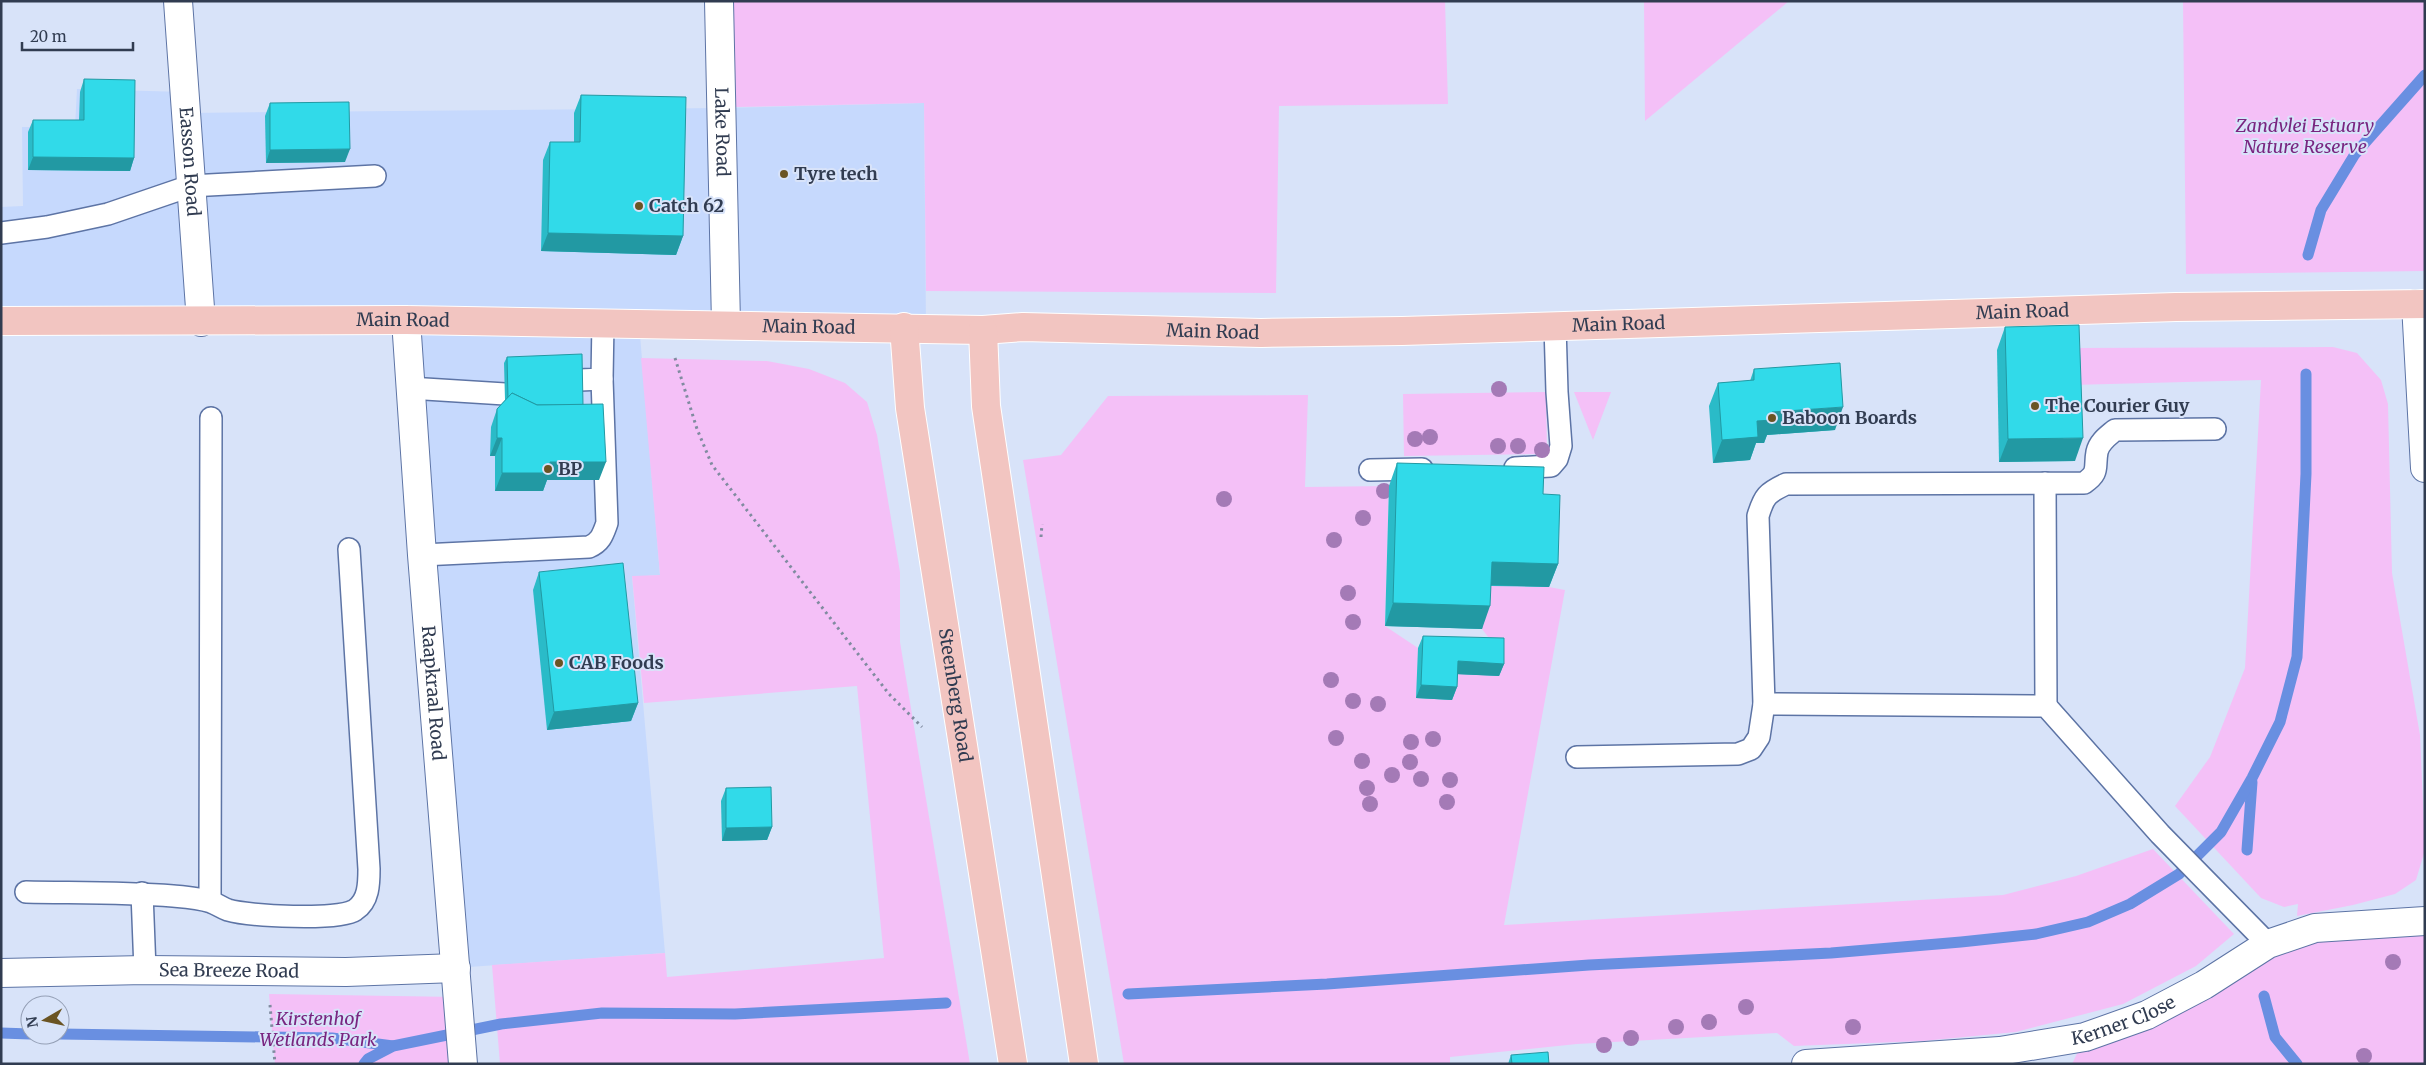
<svg xmlns="http://www.w3.org/2000/svg" width="2426" height="1065" viewBox="0 0 2426 1065" font-family="Merriweather,serif">
<style>
.built{fill:#c6d9fd}
.green{fill:#f4c0f7}
.lines{fill:none;stroke-linecap:round;stroke-linejoin:round}
.stream{stroke:#698fe1;stroke-width:11}
.service-casing{stroke:#5d74a5;stroke-width:24}
.minor-casing{stroke:#5d74a5;stroke-width:30}
.primary-casing{stroke:#fff;stroke-width:30}
.path{stroke:#808ba0;stroke-width:3;stroke-dasharray:2.5 4;stroke-linecap:butt}
.service{stroke:#fff;stroke-width:21}
.minor{stroke:#fff;stroke-width:28}
.primary{stroke:#f2c5c1;stroke-width:28}
.tree{fill:#a47ab6}
.wall{fill:#2abbc8}
.shaded-wall{fill:#2299a3}
.building{fill:#31dae9;stroke:#2299a3}
.poi-dot{fill:#6a5423;stroke:#d8e3f9;stroke-width:2}
.labels{text-anchor:middle;stroke-width:4;stroke-linejoin:round;paint-order:stroke}
.park-label{font-size:18px;font-style:italic;fill:#792580;stroke:#d8e3f9}
.street-label{font-size:18px;fill:#313c51;stroke:#d8e3f9}
.poi-label{font-size:18px;font-weight:bold;fill:#313c51;stroke:#d8e3f9;text-anchor:start}
</style>
<rect width="100%" height="100%" fill="#d8e3f9"/>
<polygon class="built" points="77,89 184,92 185,113 720,108 924,103 926,328 639,323 660,575 632,577 665,953 456,968 406,320 1,321 1,207 23,206 22,127 75,127"/>
<g class="green">
<polygon points="733,1 1445,1 1448,104 1279,106 1276,293 926,291 924,103 735,107"/>
<polygon points="1644,1 1789,1 1645,121"/>
<polygon points="2183,1 2425,1 2425,271 2186,274"/>
<polygon points="2333,347 2357,353 2381,380 2388,404 2392,573 2420,735 2425,850 2416,880 2395,894 2353,905 2297,916 2298,904 2284,907 2261,898 2175,806 2210,757 2245,668 2261,380 2072,385 2070,348"/>
<polygon points="641,358 767,361 809,369 845,383 867,402 877,435 900,572 900,642 970,1064 500,1064 492,965 665,953 667,977 884,958 857,686 644,703 632,576 660,575"/>
<polygon points="1546,392 1547,454 1404,456 1403,394"/>
<polygon points="1574,392 1611,392 1593,440"/>
<polygon points="1308,395 1305,487 1389,486 1385,626 1418,648 1417,698 1452,700 1453,674 1499,651 1482,629 1483,585 1549,587 1565,590 1504,925 2003,895 2076,876 2153,849 2234,934 2196,966 2123,1004 2016,1032 1923,1041 1794,1046 1777,1033 1577,1044 1450,1057 1450,1064 1124,1064 1023,460 1061,455 1108,396"/>
<polygon points="2425,921 2425,1064 2072,1064 2085,1037 2268,944"/>
<polygon points="269,994 458,997 464,1064 275,1064"/>
</g>
<g class="lines">
<g class="stream">
<polyline points="2308,255 2321,210 2355,154 2425,75"/>
<polyline points="2247,850 2252,782"/>
<polyline points="1128,994 1327,984 1589,965 1831,953 1961,942 2036,934 2088,922 2130,904 2179,874 2221,832 2252,778 2280,722 2297,657 2306,474 2306,374"/>
<polyline points="2264,996 2275,1037 2297,1064"/>
<polyline points="1,1033 30,1034"/>
<polyline points="60,1034 332,1038 393,1046"/>
<polyline points="364,1064 368,1059 393,1046 501,1024 602,1013 735,1014 946,1003"/>
</g>
<g class="service-casing">
<g id="service">
<polyline points="1,233 47,227 108,214 190,186 375,176"/>
<polyline points="580,380 602,379 603,322"/>
<polyline points="409,388 505,394"/>
<polyline points="1515,468 1551,466 1557,459 1561,446 1557,392 1555,326"/>
<polyline points="1370,470 1422,469"/>
<polyline points="2045,483 2046,706"/>
<path d="M422 555 589 547C601 542 603 534 607 523L602 379"/>
<polyline points="1764,704 2046,706 2160,834 2268,944"/>
<path d="M1577 757 1738 754 1751 749 1759 737 1764 704 1758 516C1764 496 1767 493 1786 484L2084 483C2100 472 2094 468 2097 452 2099 442 2108 436 2115 430L2215 429"/>
<path d="M26 892C75 893 124 892 173 896 185 897 200 898 211 902 217 904 222 908 228 910 248 916 339 921 355 910 369 901 369 883 369 869L349 549"/>
<polyline points="142,893 145,970"/>
<polyline points="210,901 211,418"/>
</g>
</g>
<g class="minor-casing">
<g id="minor">
<path id="s1" d="M178 1 201 322"/>
<path id="s2" d="M719 1 726 324"/>
<polyline points="2416,304 2425,468"/>
<path id="s3" d="M406 320 422 555 463 1064"/>
<path id="s4" d="M1 973 145 970 346 972 456 968"/>
<path id="s5" d="M1806 1064 2000 1051 2085 1037 2147 1015 2204 985 2268 944 2315 928 2425 921"/>
</g>
</g>
<g class="primary-casing">
<g id="primary">
<path id="s6" d="M1 321 406 320 983 330 1023 327 1261 333 1402 331 2176 307 2425 304"/>
<path id="s7" d="M904 327 910 408 1013 1064"/>
<polyline points="983,330 986,406 1084,1064"/>
</g>
</g>
<g class="path">
<polyline points="675,358 697,429 712,465 889,694 922,727"/>
<polyline points="1041,537 1042,524"/>
<polyline points="270,1005 275,1064"/>
</g>
<use href="#service" class="service"/>
<use href="#minor" class="minor"/>
<use href="#primary" class="primary"/>
</g>
<g class="tree">
<circle cx="1499" cy="389" r="8"/>
<circle cx="1430" cy="437" r="8"/>
<circle cx="1415" cy="439" r="8"/>
<circle cx="1498" cy="446" r="8"/>
<circle cx="1518" cy="446" r="8"/>
<circle cx="1542" cy="450" r="8"/>
<circle cx="1384" cy="491" r="8"/>
<circle cx="1224" cy="499" r="8"/>
<circle cx="1363" cy="518" r="8"/>
<circle cx="1334" cy="540" r="8"/>
<circle cx="1348" cy="593" r="8"/>
<circle cx="1353" cy="622" r="8"/>
<circle cx="1331" cy="680" r="8"/>
<circle cx="1353" cy="701" r="8"/>
<circle cx="1378" cy="704" r="8"/>
<circle cx="1336" cy="738" r="8"/>
<circle cx="1433" cy="739" r="8"/>
<circle cx="1411" cy="742" r="8"/>
<circle cx="1362" cy="761" r="8"/>
<circle cx="1410" cy="762" r="8"/>
<circle cx="1392" cy="775" r="8"/>
<circle cx="1421" cy="779" r="8"/>
<circle cx="1450" cy="780" r="8"/>
<circle cx="1367" cy="788" r="8"/>
<circle cx="1447" cy="802" r="8"/>
<circle cx="1370" cy="804" r="8"/>
<circle cx="2393" cy="962" r="8"/>
<circle cx="1746" cy="1007" r="8"/>
<circle cx="1709" cy="1022" r="8"/>
<circle cx="1676" cy="1027" r="8"/>
<circle cx="1853" cy="1027" r="8"/>
<circle cx="1631" cy="1038" r="8"/>
<circle cx="1604" cy="1045" r="8"/>
<circle cx="2364" cy="1056" r="8"/>
</g>
<g class="wall">
<polygon points="84,79 134,158 130,171 28,170 28,132 33,120 79,120 80,92"/>
<polygon points="581,95 683,236 676,255 541,251 543,160 550,142 574,142 574,113"/>
<polygon points="270,103 345,162 266,163 265,116"/>
<polygon points="2005,327 2075,461 1999,462 1997,350"/>
<polygon points="507,357 583,405 599,480 547,480 543,491 495,491 495,456 490,456 491,427 497,409 505,400 504,363"/>
<polygon points="1754,369 1835,430 1767,435 1764,443 1756,443 1750,460 1713,463 1709,406 1718,383 1750,381"/>
<polygon points="1397,463 1543,494 1558,564 1549,587 1491,586 1482,629 1385,626 1389,486"/>
<polygon points="539,572 638,703 631,721 547,730 533,590"/>
<polygon points="1423,636 1504,664 1499,676 1458,674 1457,687 1452,700 1416,698 1418,648"/>
<polygon points="726,788 772,827 767,840 722,841 721,801"/>
<polygon points="1511,1055 1549,1064 1508,1064"/>
</g>
<g class="shaded-wall">
<polygon points="350,149 345,162 266,163 270,150"/>
<polygon points="33,157 134,158 130,171 28,170"/>
<polygon points="548,233 683,236 676,255 541,251"/>
<polygon points="1843,407 1835,430 1767,435 1764,443 1756,443 1750,460 1713,463 1722,440 1772,412"/>
<polygon points="497,438 502,438 495,456 490,456"/>
<polygon points="2083,438 2075,461 1999,462 2008,439"/>
<polygon points="550,462 606,462 599,480 547,480 543,491 495,491 502,473"/>
<polygon points="1492,562 1558,564 1549,587 1483,585"/>
<polygon points="1393,603 1490,606 1482,629 1385,626"/>
<polygon points="1458,661 1504,664 1499,676 1453,674"/>
<polygon points="1421,685 1457,687 1452,700 1416,698"/>
<polygon points="638,703 631,721 547,730 554,712"/>
<polygon points="772,827 767,840 722,841 726,828"/>
</g>
<g class="building">
<polygon points="84,79 135,80 134,158 33,157 33,120 84,120"/>
<polygon points="581,95 686,97 683,236 548,233 550,142 580,142"/>
<polygon points="349,102 350,149 270,150 270,103"/>
<polygon points="2079,325 2083,438 2008,439 2005,327"/>
<polygon points="582,354 583,405 537,405 512,393 508,398 507,357"/>
<polygon points="1840,363 1843,407 1772,412 1773,420 1757,421 1758,437 1722,440 1718,383 1754,380 1754,369"/>
<polygon points="512,393 537,405 603,404 606,462 550,462 550,473 502,473 502,438 497,438 497,409"/>
<polygon points="1397,463 1544,467 1543,494 1560,495 1558,564 1492,562 1490,606 1393,603"/>
<polygon points="623,563 638,703 554,712 539,572"/>
<polygon points="1423,636 1504,638 1504,664 1458,661 1457,687 1421,685"/>
<polygon points="771,787 772,827 726,828 726,788"/>
<polygon points="1548,1052 1549,1064 1512,1064 1511,1055"/>
</g>
<g class="poi-dot">
<circle cx="784" cy="174" r="5"/>
<circle cx="639" cy="206" r="5"/>
<circle cx="2035" cy="406" r="5"/>
<circle cx="1772" cy="418" r="5"/>
<circle cx="548" cy="469" r="5"/>
<circle cx="559" cy="663" r="5"/>
</g>
<g class="labels">
<g class="park-label">
<text x="2305" y="132">Zandvlei Estuary<tspan x="2305" dy="21">Nature Reserve</tspan></text>
<text x="318" y="1025">Kirstenhof<tspan x="318" dy="21">Wetlands Park</tspan></text>
</g>
<g class="street-label">
<text dy="6" stroke="none"><textPath href="#s2" startOffset="131">Lake Road</textPath></text>
<text dy="6" stroke="none"><textPath href="#s1" startOffset="161">Easson Road</textPath></text>
<text dy="6" stroke="none"><textPath href="#s6" startOffset="2022">Main Road</textPath></text>
<text dy="6" stroke="none"><textPath href="#s6" startOffset="402">Main Road</textPath></text>
<text dy="6" stroke="none"><textPath href="#s6" startOffset="1618">Main Road</textPath></text>
<text dy="6" stroke="none"><textPath href="#s6" startOffset="808">Main Road</textPath></text>
<text dy="6" stroke="none"><textPath href="#s6" startOffset="1212">Main Road</textPath></text>
<text dy="6" stroke="none"><textPath href="#s3" startOffset="374">Raapkraal Road</textPath></text>
<text dy="6" stroke="none"><textPath href="#s7" startOffset="372">Steenberg Road</textPath></text>
<text dy="6" stroke="none"><textPath href="#s4" startOffset="228">Sea Breeze Road</textPath></text>
<text dy="6" stroke="none"><textPath href="#s5" startOffset="322">Kerner Close</textPath></text>
</g>
<g class="poi-label">
<text x="794" y="180">Tyre tech</text>
<text x="649" y="212">Catch 62</text>
<text x="2045" y="412">The Courier Guy</text>
<text x="1782" y="424">Baboon Boards</text>
<text x="558" y="475">BP</text>
<text x="569" y="669">CAB Foods</text>
</g>
</g>
<rect width="2426" height="1065" fill="none" stroke="#313c51" stroke-width="5"/>
<g transform="translate(45 1020) rotate(261)"><circle r="24" fill="#d8e3f9" stroke="#95a0b6"/>
<path d="M0-4L9 19L0 12L-9 19Z" fill="#6a5423"/>
<text y="-8" font-size="14" font-weight="bold" text-anchor="middle" fill="#313c51">N</text>
</g>
<path d="M22 42v8h111v-8" fill="none" stroke="#313c51" stroke-width="2.5"/>
<text x="30" y="42" font-size="15" fill="#313c51" stroke="#d8e3f9" stroke-width="4" paint-order="stroke">20 m</text>
</svg>
